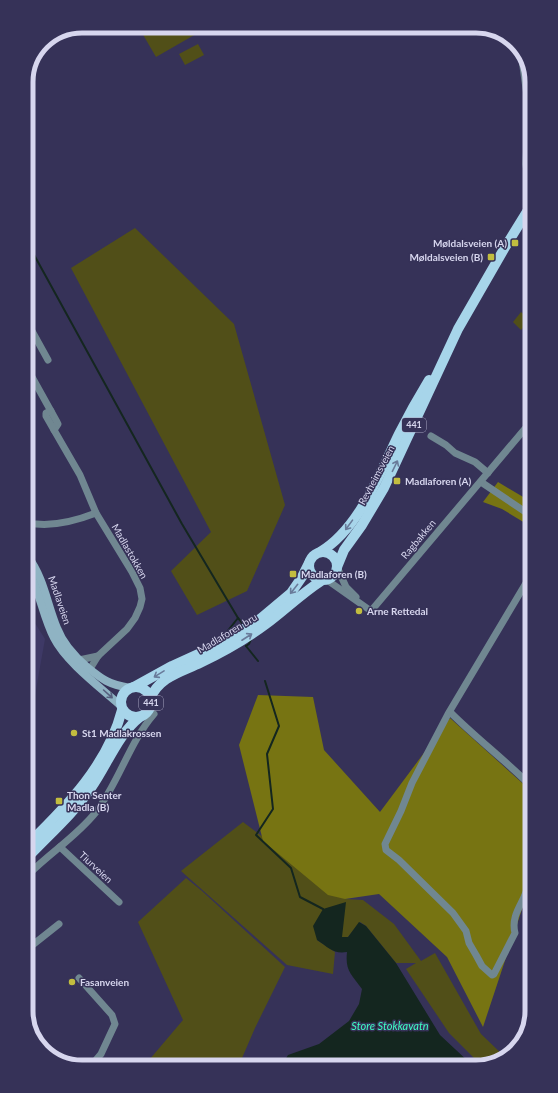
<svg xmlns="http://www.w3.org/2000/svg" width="558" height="1093" viewBox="0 0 558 1093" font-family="Lato,sans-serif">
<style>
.built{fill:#3e3966}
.green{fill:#514f18}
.forest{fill:#777412}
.water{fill:#14261f}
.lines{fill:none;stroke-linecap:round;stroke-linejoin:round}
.stream{stroke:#14261f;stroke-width:2}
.street{stroke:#708791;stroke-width:7}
.secondary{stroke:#8fb3c3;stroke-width:8}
.primary{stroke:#a7d5ea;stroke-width:10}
.oneway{stroke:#697b9a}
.oneway2{stroke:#555f7d}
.poi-dot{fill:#c2bd3f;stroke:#363258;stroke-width:1.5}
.labels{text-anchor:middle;stroke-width:3;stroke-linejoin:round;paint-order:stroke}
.shield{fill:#363258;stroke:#a7a5c1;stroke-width:1}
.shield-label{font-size:9px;font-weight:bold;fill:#d7d6ee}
.poi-label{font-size:10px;font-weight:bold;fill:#d7d6ee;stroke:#363258;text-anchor:start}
.street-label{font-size:10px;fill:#d7d6ee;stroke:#363258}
.water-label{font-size:11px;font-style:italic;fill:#3efdc3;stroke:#363258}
.rim{fill:none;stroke:#d7d6ee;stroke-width:5}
</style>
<rect width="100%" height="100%" fill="#363258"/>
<polygon class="built" points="28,612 45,639 29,729"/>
<g class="green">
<polygon points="138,26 210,26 156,57"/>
<polygon points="198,44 204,55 185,65 179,54"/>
<polygon points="135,228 234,324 285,505 247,591 197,615 171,571 211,532 71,268"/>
<polygon points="521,312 529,319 529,321 521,330 513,322"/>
<polygon points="243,822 345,899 363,900 394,924 421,961 435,953 481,1034 505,1057 497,1063 479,1063 449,1033 406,969 416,963 396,963 366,926 360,922 348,937 342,937 317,940 335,952 333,974 287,965 181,871"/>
<polygon points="186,878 202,891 285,967 255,1028 239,1065 144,1066 183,1020 138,922"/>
</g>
<g class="forest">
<polygon points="498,482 530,501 530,526 502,509 483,502"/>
<polygon points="258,695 313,697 324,750 380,812 450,718 529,789 531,796 531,882 483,1027 447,957 379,894 345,899 328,895 263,841 239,745"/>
</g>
<path class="water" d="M346 902 342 937H348L359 922 366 926 396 963 440 1035 470 1063 282 1065 288 1055 319 1044 349 1021 359 1004 362 989C351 974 345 971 347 952 333 954 329 948 317 940L313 926 323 909Z"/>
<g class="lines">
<g class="stream">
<polyline points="27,242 182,524 238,618 244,625"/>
<polyline points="229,635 226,633 238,618"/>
<polyline points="246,646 249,644 251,639"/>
<polyline points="246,646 258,661"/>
<polyline points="265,681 279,726 267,754 273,809 256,835 291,868 300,897 323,909"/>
</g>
<g class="street">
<polyline points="521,52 528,103"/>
<polyline points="528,182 526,164 528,116"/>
<polyline points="27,322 48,360"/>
<polyline points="27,345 36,339"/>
<polyline points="27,368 57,422 58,424 54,430 80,475 96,513 132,572 140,588 142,599 140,607 135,618 127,629 98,656 90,669"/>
<polyline points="51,411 46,413 46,416 54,430"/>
<polyline points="431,436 446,445 455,453 475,462 488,473"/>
<polyline points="481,482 530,515"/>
<path d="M36 524C56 526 78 520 96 513"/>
<polyline points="337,567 346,587 356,597"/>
<path d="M529 578 448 714 412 783 401 811 385 844 386 850 399 860 453 913 466 931 469 943 476 955 482 966 492 975 494 974 515 933C510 913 526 901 528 885 528 874 526 862 531 852"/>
<polyline points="327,580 371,611 529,424"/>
<polyline points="79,660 98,656"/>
<path d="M450 712C476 738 505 760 531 786"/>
<polyline points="60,847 119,902"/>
<path d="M30 873C51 852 77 836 96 812 119 782 129 743 154 714"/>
<polyline points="30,947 59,924"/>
<polyline points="79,978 112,1015 115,1024 101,1054 90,1067"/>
</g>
<g class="secondary">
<path d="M28 557C44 578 47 604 57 628 63 644 74 656 87 667 103 680 108 684 130 688"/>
<path d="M28 570C40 592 43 617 54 638 66 662 101 688 121 706"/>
</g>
<g class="primary">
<circle cx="323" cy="566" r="14"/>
<path d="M320 552C359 529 380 473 399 434 408 416 418 398 429 380"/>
<polyline points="337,567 344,550 362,525 384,488 458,329 504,249 528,210"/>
<circle cx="136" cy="702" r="15"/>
<polyline points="134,687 172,666 218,645 260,619 291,593 302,577 309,563"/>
<path d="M150 699C159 677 181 672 200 663 223 652 246 639 266 624 285 610 301 594 321 581"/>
<path d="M29 843C68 805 108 764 122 710"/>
<path d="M29 856C50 834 74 813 91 788 107 765 119 733 140 717"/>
</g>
</g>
<defs><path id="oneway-shaft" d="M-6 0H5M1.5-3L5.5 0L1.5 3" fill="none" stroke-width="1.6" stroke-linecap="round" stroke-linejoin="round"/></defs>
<g class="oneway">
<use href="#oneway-shaft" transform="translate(395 466) rotate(-64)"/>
<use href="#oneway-shaft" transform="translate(349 525) rotate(126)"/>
<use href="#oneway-shaft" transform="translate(294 589) rotate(128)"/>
<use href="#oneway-shaft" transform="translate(247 637) rotate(-33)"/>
<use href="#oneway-shaft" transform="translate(159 674) rotate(148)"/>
</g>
<use class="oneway2" href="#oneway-shaft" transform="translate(108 694) rotate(42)"/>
<g class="poi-dot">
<rect x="511" y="239" width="8" height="8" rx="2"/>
<rect x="487" y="253" width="8" height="8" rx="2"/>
<rect x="393" y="477" width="8" height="8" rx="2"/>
<rect x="289" y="570" width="8" height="8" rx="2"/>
<circle cx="359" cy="611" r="4"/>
<circle cx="74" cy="733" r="4"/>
<rect x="55" y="797" width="8" height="8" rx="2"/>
<circle cx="72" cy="982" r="4"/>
</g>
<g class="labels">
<g class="shield">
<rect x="402" y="418" width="24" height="14" rx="3"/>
<rect x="139" y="696" width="24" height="14" rx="3"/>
</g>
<g class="shield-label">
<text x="414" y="428">441</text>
<text x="151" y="706">441</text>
</g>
<g class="poi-label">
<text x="507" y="247" text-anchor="end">Møldalsveien (A)</text>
<text x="483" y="261" text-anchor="end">Møldalsveien (B)</text>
<text x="405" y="485">Madlaforen (A)</text>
<text x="301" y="578">Madlaforen (B)</text>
<text x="367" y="615">Arne Rettedal</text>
<text x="82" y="737">St1 Madlakrossen</text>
<text x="67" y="799">Thon Senter<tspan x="67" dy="12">Madla (B)</tspan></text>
<text x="80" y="986">Fasanveien</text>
</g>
<g class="street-label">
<text transform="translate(376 475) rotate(-62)" y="4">Revheimsveien</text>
<text transform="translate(418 539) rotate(-50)" y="4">Ragbakken</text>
<text transform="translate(130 551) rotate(60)" y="4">Madlastokken</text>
<text transform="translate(60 600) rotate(71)" y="4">Madlaveien</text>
<text transform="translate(227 633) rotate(-31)" y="4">Madlaforen bru</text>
<text transform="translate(96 867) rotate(43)" y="4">Tiurveien</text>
</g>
<g class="water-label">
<text x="390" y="1030">Store Stokkavatn</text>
</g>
</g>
<path d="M0 0H558V1093H0ZM82 33H476A49 49 0 0 1 525 82V1011A49 49 0 0 1 476 1060H82A49 49 0 0 1 33 1011V82A49 49 0 0 1 82 33Z" fill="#363258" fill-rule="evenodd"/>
<path class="rim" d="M82 33H476A49 49 0 0 1 525 82V1011A49 49 0 0 1 476 1060H82A49 49 0 0 1 33 1011V82A49 49 0 0 1 82 33Z"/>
</svg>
